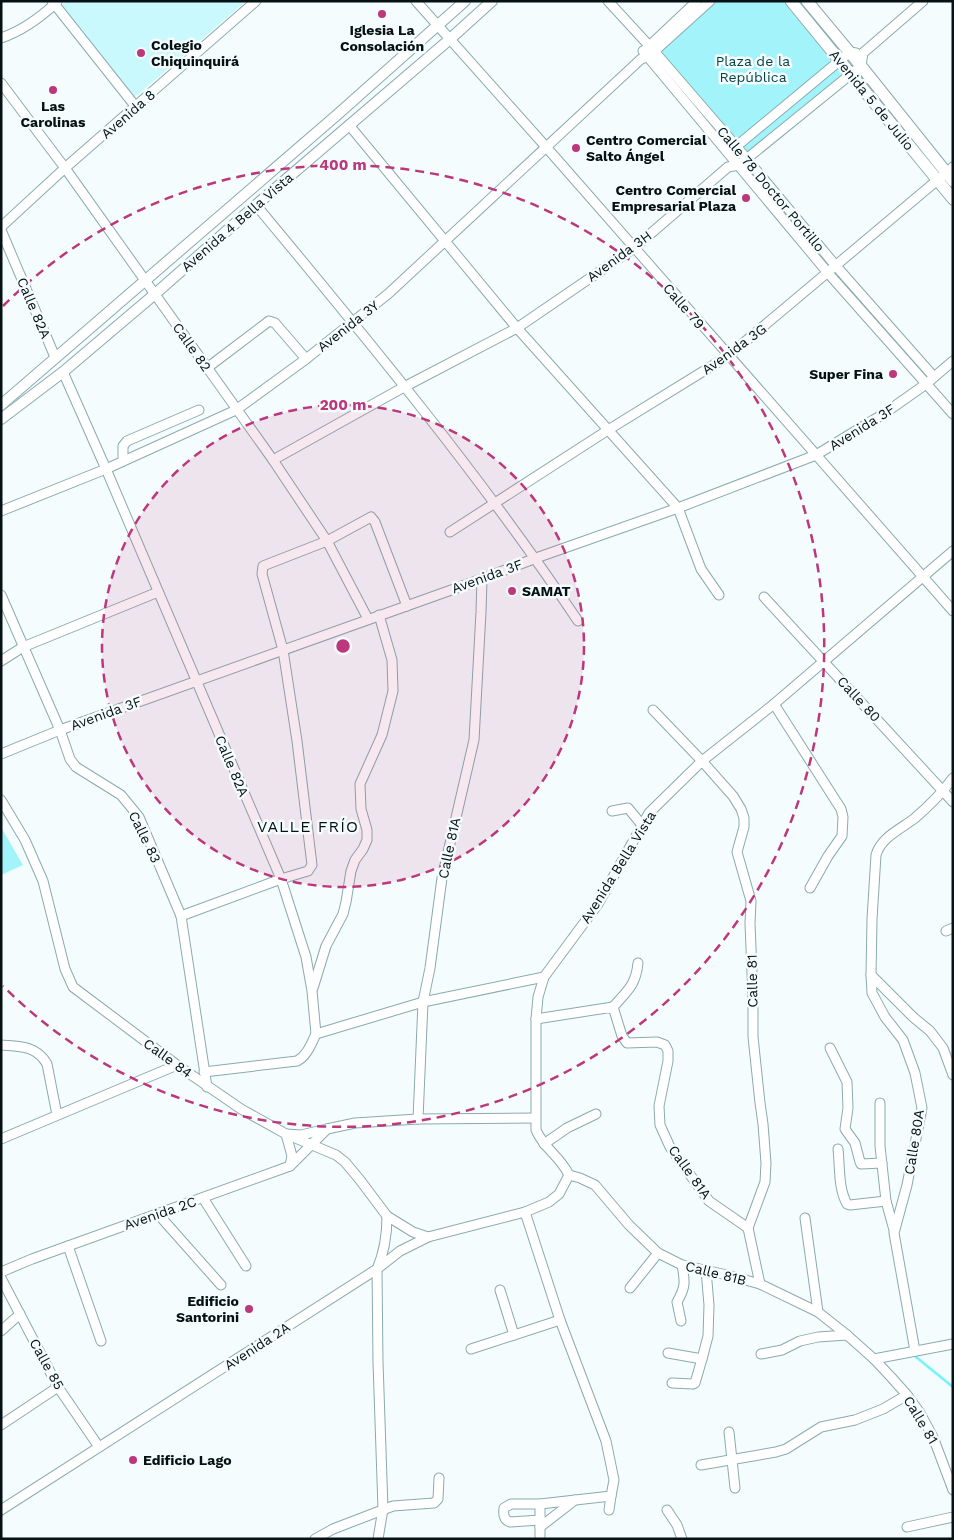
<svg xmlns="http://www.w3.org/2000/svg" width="954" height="1540" viewBox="0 0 954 1540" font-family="'Work Sans',sans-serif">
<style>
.built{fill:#caf9fd}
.green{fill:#a3f3fb}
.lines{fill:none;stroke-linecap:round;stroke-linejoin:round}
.stream{stroke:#72f3ff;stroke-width:2.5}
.minor-casing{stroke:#89abae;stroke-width:11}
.tertiary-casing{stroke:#89abae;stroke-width:12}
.secondary-casing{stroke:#89abae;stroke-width:13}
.minor{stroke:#fff;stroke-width:9}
.tertiary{stroke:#fff;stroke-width:10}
.secondary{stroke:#fff;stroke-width:11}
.ring{fill:none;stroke:#bc377b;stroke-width:2.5;stroke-dasharray:9 6}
.poi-dot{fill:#bc377b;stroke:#f5fcfd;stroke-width:2}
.labels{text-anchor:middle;stroke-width:5;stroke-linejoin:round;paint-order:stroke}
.poi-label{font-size:14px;font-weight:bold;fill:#051113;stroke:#f5fcfd;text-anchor:start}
.park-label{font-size:14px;fill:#003f44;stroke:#f5fcfd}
.street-label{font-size:14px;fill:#051113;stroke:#f5fcfd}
.quarter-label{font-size:16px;letter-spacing:1px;fill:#051113;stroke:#f5fcfd}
.centre{fill:#bc377b;stroke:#f5fcfd;stroke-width:2.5}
.ring-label{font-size:15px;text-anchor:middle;font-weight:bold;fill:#bc377b;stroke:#f5fcfd;stroke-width:5;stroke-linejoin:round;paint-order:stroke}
</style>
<rect width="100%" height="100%" fill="#f5fcfd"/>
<polygon class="built" points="66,1 246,1 135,97 58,9"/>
<g class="green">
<polygon points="702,1 783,1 848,80 745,163 649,50"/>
<polygon points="1,827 23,865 1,875"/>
</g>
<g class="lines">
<polyline class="stream" points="916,1357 953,1387"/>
<g class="minor-casing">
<g id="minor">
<polyline points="52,1 136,107"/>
<polyline points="416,1 547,148 953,611"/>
<polyline points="608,1 654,51 736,146 836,266 934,377"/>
<path d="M1 38C22 31 41 17 57 2"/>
<polyline points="645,50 697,1"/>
<polyline points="643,51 828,273 953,414"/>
<polyline points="1,83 65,168 273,460 327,541 368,619"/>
<polyline points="349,125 517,328 678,508 701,569 719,595"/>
<polyline points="732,150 850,52 856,53"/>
<path d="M256 205C368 340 480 475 578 621"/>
<polyline points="1,227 65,168 256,1"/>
<polyline points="1,230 55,357"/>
<polyline points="207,368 269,321 275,323 306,359"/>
<polyline points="63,372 106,469 281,879 306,957 312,991 316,1034 423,1002 544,977"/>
<polyline points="273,460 404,387 517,328 634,248 728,167 739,165 851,74 861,66 863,53 923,1"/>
<polyline points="123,461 123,446 127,441 199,410"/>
<polyline points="1,511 106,469 236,410 306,359 388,294 641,59 648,57 710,1"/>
<polyline points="450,532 608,430 728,356 953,167"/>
<polyline points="1,595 60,730 70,759 76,767 121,795 139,817 181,916 207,1087"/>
<polyline points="764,597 953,802"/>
<polyline points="1,661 23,647 158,592"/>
<polyline points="774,704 841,809 843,817 842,836 828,856 810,888"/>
<polyline points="653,710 702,761 733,796 741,809 744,818 744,827 737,852 751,901 750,923 753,998 753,1037 760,1103 763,1124 766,1163 765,1182 748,1228 760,1284"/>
<polyline points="1,754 60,730 482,579 536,558 678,508 816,455 885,413 926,384 953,361"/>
<polyline points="1,800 25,840 43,881 65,969 73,987 177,1065 241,1109 286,1134 336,1155 345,1162 360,1180 387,1216 413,1232 428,1237"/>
<polyline points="612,811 628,808 642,825"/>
<polyline points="181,916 281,879 308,871 312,865 297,741 283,650 262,574 263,566 327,541 371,517 375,522 407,606"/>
<polyline points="946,931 953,928"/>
<polyline points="871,975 913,1017 930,1031 943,1048 953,1075"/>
<polyline points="313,988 326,946 343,914 346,902 351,871 355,860 363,849 367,840 367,830 361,809 360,784 382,735 393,691 392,660 379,615"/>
<path d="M613 1007C627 991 636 985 638 963"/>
<polyline points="536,1019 613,1007 622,1036 627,1043 657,1042 665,1045 668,1051 668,1061 659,1106 660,1125 670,1147 709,1201 748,1228"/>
<path d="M1 1045C20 1046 37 1046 47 1064L57 1115"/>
<polyline points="830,1048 847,1082 848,1108 845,1129 855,1143 860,1162 861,1164 882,1163"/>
<path d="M204 1072 297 1061C307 1056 311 1044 316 1034"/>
<polyline points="880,1103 880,1146 886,1201 894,1230"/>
<polyline points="418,1119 423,1002 430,968 442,878 474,740 481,612 482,579"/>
<polyline points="1,1139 177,1065"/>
<polyline points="544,1144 567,1128 596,1114"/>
<path d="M838 1149C840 1166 838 1188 847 1204L850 1205 886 1201"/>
<polyline points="290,1166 292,1156 286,1134 301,1135 327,1129"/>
<path d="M569 1175C560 1156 544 1149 536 1130V1019L538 997 544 977 598 904 649 813 702 761 774 704 953 551"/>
<polyline points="569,1175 580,1178 595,1185 629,1225 658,1253 682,1265 727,1275 760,1284 818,1312 847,1335 874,1359 891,1377 907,1395 920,1413 933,1437 953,1490"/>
<polyline points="203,1198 246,1266"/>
<path d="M525 1212 560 1320 606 1441 614 1480 611 1496 540 1504H511L504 1508C503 1515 504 1520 510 1522L541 1520"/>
<polyline points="158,1214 221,1285"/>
<polyline points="805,1218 818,1312"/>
<polyline points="68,1246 101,1341"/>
<polyline points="1,1272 32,1259 290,1166 327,1129 355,1123 418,1119 535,1118"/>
<polyline points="1,1278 58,1387 99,1447"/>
<polyline points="630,1288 658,1253"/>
<polyline points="500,1290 514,1335"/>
<path d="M681 1321 677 1302C686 1287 685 1281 682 1265"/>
<polyline points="1,1331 20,1314"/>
<polyline points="471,1349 560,1320"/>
<path d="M915 1351 894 1233 907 1185 922 1108 915 1073 903 1040 885 1017 872 993 871 975 872 919 876 855C881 837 901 829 915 818 929 806 942 793 953 778"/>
<polyline points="668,1353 702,1359 708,1336 709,1305 706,1270"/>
<polyline points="761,1354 782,1350 800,1341 818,1337 847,1335"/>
<polyline points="874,1359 953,1344"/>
<polyline points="672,1383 693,1384 695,1383 702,1359"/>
<polyline points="1,1425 58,1387"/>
<polyline points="729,1432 735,1488"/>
<polyline points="701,1465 776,1452 786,1449 821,1427 855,1420 883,1409 907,1395"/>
<polyline points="540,1504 540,1539"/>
<polyline points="1,1510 377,1269 400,1251 428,1237 525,1212 549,1202 559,1194 569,1175"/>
<polyline points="609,1510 611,1496"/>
<polyline points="667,1510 677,1525 682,1539"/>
<polyline points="540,1527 575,1500"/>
<polyline points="907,1527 953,1517"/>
<polyline points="315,1539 333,1529 393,1506 434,1503 438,1499 439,1478"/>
<path d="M378 1539 383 1509 378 1362 377 1269C385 1251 387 1235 387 1216"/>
</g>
</g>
<g class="tertiary-casing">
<g id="tertiary">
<polyline points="1,405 338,114 465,1"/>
<polyline points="1,419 63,372 155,294 256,205 450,39 492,1"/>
</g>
</g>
<g class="secondary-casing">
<g id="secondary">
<polyline points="791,1 953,199"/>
<polyline points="807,1 861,66 953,181"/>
</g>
</g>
<use href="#minor" class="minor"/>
<use href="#tertiary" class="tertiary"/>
<use href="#secondary" class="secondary"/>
</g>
<circle cx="343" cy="646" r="241" fill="#bc377b" fill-opacity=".12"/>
<g class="ring">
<circle cx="343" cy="646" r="241"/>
<path d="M3 306A481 481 0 1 1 3 986"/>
</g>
<g class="poi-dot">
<circle cx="382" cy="14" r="5"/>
<circle cx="141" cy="53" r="5"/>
<circle cx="53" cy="90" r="5"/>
<circle cx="576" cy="148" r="5"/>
<circle cx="746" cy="198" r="5"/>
<circle cx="893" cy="374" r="5"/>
<circle cx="512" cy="591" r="5"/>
<circle cx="249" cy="1309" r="5"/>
<circle cx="133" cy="1460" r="5"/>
</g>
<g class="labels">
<g class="poi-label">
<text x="382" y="35" text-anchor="middle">Iglesia La<tspan x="382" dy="16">Consolación</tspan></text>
<text x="151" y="50">Colegio<tspan x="151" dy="16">Chiquinquirá</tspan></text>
<text x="53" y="111" text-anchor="middle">Las<tspan x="53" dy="16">Carolinas</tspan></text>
<text x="586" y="145">Centro Comercial<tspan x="586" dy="16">Salto Ángel</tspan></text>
<text x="736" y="195" text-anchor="end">Centro Comercial<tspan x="736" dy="16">Empresarial Plaza</tspan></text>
<text x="883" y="379" text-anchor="end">Super Fina</text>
<text x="522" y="596">SAMAT</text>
<text x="239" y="1306" text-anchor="end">Edificio<tspan x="239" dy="16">Santorini</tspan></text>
<text x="143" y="1465">Edificio Lago</text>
</g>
<g class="park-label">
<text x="753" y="66">Plaza de la<tspan x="753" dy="16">República</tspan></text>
</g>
<g class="street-label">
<text transform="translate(872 100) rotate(51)" y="5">Avenida 5 de Julio</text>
<text transform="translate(128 114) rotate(-41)" y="5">Avenida 8</text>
<text transform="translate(771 189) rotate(50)" y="5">Calle 78 Doctor Portillo</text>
<text transform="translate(237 222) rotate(-41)" y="5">Avenida 4 Bella Vista</text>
<text transform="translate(619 256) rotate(-36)" y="5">Avenida 3H</text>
<text transform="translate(684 306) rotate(49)" y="5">Calle 79</text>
<text transform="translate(34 308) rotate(67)" y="5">Calle 82A</text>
<text transform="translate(348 326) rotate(-38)" y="5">Avenida 3Y</text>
<text transform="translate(192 347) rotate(55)" y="5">Calle 82</text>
<text transform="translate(734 349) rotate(-36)" y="5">Avenida 3G</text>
<text transform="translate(862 427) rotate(-32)" y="5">Avenida 3F</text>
<text transform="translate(487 576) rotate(-20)" y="5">Avenida 3F</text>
<text transform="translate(859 699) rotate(47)" y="5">Calle 80</text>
<text transform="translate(106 713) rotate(-20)" y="5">Avenida 3F</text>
<text transform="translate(232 766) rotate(67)" y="5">Calle 82A</text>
<text transform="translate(145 837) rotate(64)" y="5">Calle 83</text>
<text transform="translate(449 848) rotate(-78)" y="5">Calle 81A</text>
<text transform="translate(618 867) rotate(-58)" y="5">Avenida Bella Vista</text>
<text transform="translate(752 981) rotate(-91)" y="5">Calle 81</text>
<text transform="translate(168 1058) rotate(36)" y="5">Calle 84</text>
<text transform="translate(914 1142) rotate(-81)" y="5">Calle 80A</text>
<text transform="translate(690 1172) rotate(54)" y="5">Calle 81A</text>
<text transform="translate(160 1213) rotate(-19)" y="5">Avenida 2C</text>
<text transform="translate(716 1273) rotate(14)" y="5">Calle 81B</text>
<text transform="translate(257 1346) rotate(-33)" y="5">Avenida 2A</text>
<text transform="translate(47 1364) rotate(61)" y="5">Calle 85</text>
<text transform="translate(921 1420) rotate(59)" y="5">Calle 81</text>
</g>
<g class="quarter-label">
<text x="308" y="832">VALLE FRÍO</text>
</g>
</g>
<circle cx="343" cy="646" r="8" class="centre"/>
<g class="ring-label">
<text x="343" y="170">400 m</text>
<text x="343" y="410">200 m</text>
</g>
<rect width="954" height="1540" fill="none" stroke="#051113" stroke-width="5"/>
</svg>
